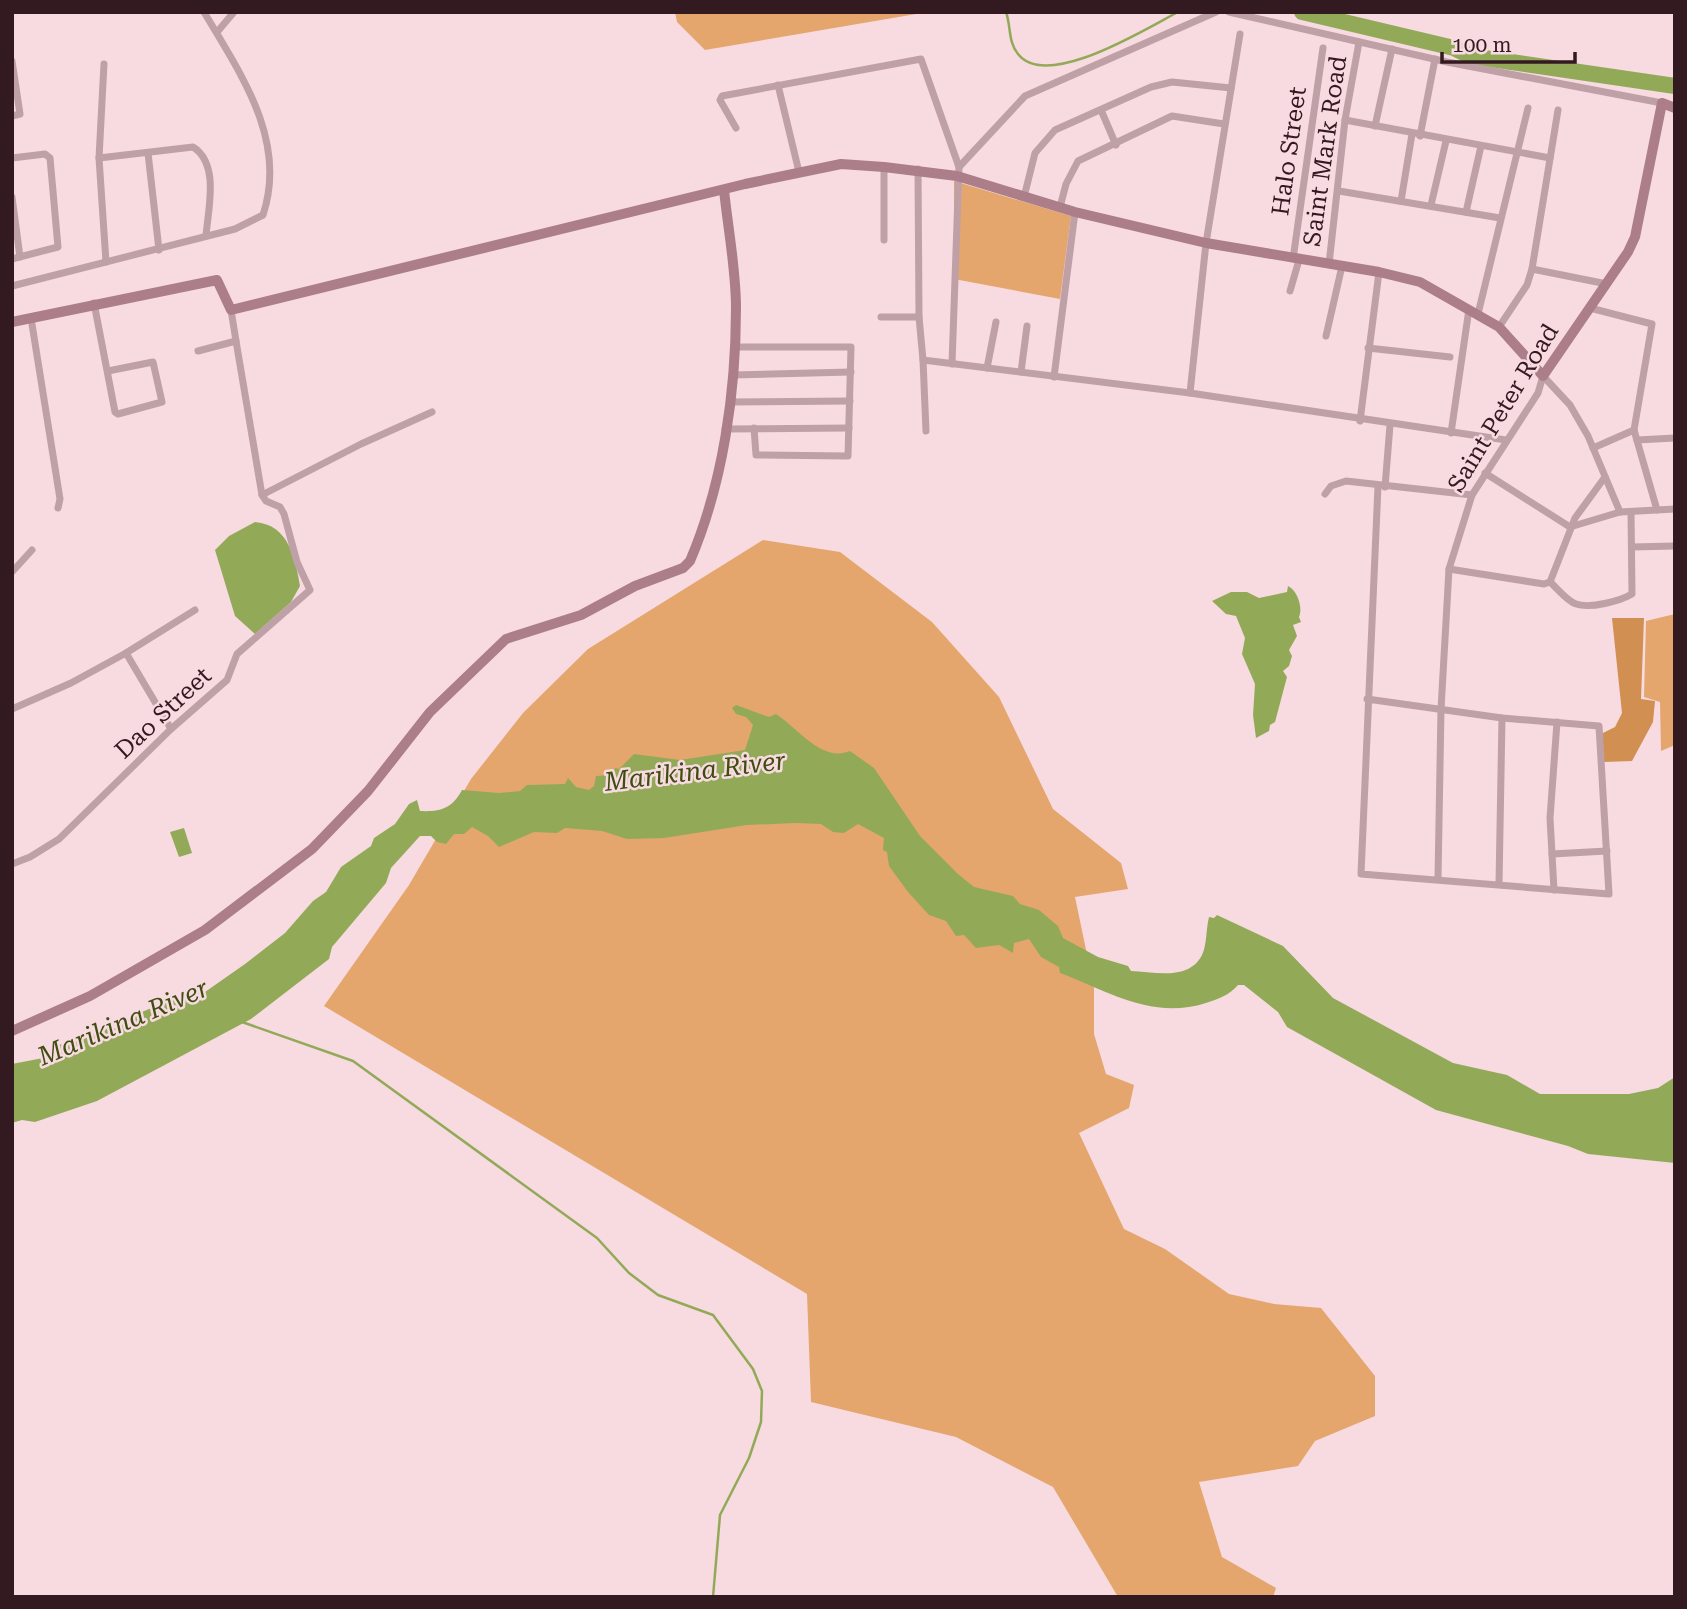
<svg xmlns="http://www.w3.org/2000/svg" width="1687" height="1609" viewBox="0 0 1687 1609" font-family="'Roboto Serif',serif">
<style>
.green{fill:#e4a66d}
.forest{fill:#d19052}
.water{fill:#92aa58}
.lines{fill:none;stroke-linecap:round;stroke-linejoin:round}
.stream{stroke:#92aa58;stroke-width:2.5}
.river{stroke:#92aa58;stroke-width:16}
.street{stroke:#bfa0a7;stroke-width:7}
.secondary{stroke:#ab7e89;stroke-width:10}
.labels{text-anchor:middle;stroke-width:5;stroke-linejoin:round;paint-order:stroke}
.street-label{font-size:24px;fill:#331920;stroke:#f8dae1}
.water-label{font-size:26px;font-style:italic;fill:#3e4d10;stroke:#f8dae1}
</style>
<rect width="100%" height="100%" fill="#f8dae1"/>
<g class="green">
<polygon points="675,12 928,12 705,50 677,22"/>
<polygon points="954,181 1071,216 1060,299 954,279"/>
<polygon points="763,540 840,552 932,622 999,697 1053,809 1121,863 1128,889 1075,897 1094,988 1094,1034 1106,1074 1134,1085 1129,1108 1079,1133 1124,1229 1165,1249 1229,1294 1274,1304 1321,1308 1375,1376 1375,1416 1315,1441 1298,1466 1199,1482 1222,1557 1276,1588 1273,1597 1118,1597 1053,1487 956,1437 811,1402 807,1294 324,1006 409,885 471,779 523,713 588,649"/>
<polygon points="1675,614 1675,745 1661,751 1660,702 1644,697 1646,621"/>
</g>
<polygon class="forest" points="1612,618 1644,618 1641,699 1655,701 1653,722 1632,761 1604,762 1601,734 1615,727 1622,713"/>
<g class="water">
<path d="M255 522C289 525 295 558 300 586L291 602 255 634 235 616 215 550 229 536Z"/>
<path d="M1288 586C1298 591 1303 608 1299 617L1301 622 1293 625 1297 636 1289 650 1292 656 1289 666 1283 671 1287 677 1275 722 1270 725 1269 731 1256 738 1253 715 1255 684 1242 654 1245 638 1236 616 1226 614 1212 601 1231 592H1247L1259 598 1287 592Z"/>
<path d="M736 705 769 717 776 714C798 728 822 763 850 751L874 768 920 836 958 874 974 887 1013 896 1020 904 1039 910 1058 926 1063 938 1098 957 1128 966 1131 971C1154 972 1189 981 1202 955 1207 945 1206 928 1209 917L1214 918 1217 915 1283 946 1333 998 1453 1063 1507 1075 1540 1094H1629L1658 1088 1675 1077V1163L1588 1154 1568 1146 1436 1110 1287 1027 1278 1012 1244 985H1238C1228 996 1220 998 1206 1003 1152 1020 1110 992 1060 973L1059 967 1041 957 1029 939 1014 943 1013 953 999 945 976 948 964 935 956 936 946 921 929 915 908 892 889 866 887 852 883 850 884 838 858 824 844 833 833 832 821 824 796 823 747 825 664 838 627 839 602 831 565 828 557 833 534 832 499 847 488 836 472 827 464 834H454L446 844 437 842 431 836H420L391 868 386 883 332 947 329 959 251 1019 97 1101 35 1122 22 1120 12 1123V1064L43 1058 53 1046 81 1040 111 1027 116 1029 137 1014 183 995 205 992 245 964 285 933 313 901 326 892 341 867 371 846 374 838 395 824 409 804 417 800 420 811C439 812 452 809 462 790L499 793 520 791 527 785 565 784 568 778 576 787 589 790 594 786 596 776 612 775 615 768 619 769 634 754 680 760 745 750 753 725 746 717 736 714 732 708Z"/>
<polygon points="184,828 192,853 179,857 170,832"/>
</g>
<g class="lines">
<g class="stream">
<path d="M1006 12C1011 26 1008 42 1018 54 1047 91 1147 28 1178 12"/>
<polyline points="242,1022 353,1061 597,1238 629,1273 658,1295 713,1315 753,1369 762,1391 761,1422 749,1458 720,1515 713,1597"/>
</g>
<polyline class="river" points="1302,12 1454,48 1470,56 1675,86"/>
<g class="street">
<polyline points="1229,12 1447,62 1662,103"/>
<polyline points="218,31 234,12"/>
<polyline points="12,61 20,114 12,116"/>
<polyline points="104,64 99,158 106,262"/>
<polyline points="778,85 799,172"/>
<polyline points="1101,110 1116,145"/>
<polyline points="1345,120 1550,158"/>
<polyline points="1375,126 1392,49"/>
<polyline points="736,128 720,100 722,96 921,59 959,167"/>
<polyline points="1420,136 1435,59"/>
<polyline points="148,153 159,250"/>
<polyline points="12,158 45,154 50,158 58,247 12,259"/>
<path d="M99 158 193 147C220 164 208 209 206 236"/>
<polyline points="918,169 919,317 923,360 1190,393 1506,440"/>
<polyline points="1339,191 1500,218"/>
<polyline points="12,197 20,257"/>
<polyline points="1024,197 1035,153 1055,130 1151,87 1172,82 1231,88"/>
<polyline points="1401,201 1412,134"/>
<polyline points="1431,205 1446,141"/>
<polyline points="1060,207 1066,184 1078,161 1172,116 1224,124"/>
<polyline points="1466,212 1481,146"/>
<polyline points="884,240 884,167"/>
<polyline points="1293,259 1323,48"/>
<polyline points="1329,264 1345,120 1359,42"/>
<polyline points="1532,269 1607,284"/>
<path d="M12 286 235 229 263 215C288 140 240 73 204 12"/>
<polyline points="1290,291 1299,260"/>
<polyline points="94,303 115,412 118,414 162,402 153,362 108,371"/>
<polyline points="1590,308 1652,324 1634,430 1593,448"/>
<polyline points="1478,314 1528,108"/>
<polyline points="881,317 919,317"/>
<polyline points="31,318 60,499 58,508"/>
<polyline points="1499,327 1527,285 1532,269 1558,110"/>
<polyline points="1326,336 1342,266"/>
<polyline points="734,347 851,347 848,456 756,455 754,428"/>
<polyline points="1368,348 1450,357"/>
<polyline points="198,351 236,341 231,310"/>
<polyline points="923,360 926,431"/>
<polyline points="952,364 959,167 1025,96 1216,12"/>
<polyline points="987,368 996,322"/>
<polyline points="1021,372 1027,326"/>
<polyline points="732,375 851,372"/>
<polyline points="1543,376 1570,405 1588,436 1620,512"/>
<polyline points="1054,377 1075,212"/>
<polyline points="1190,393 1206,243 1240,34"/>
<polyline points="730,402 850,401"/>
<polyline points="1360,421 1379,272"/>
<polyline points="725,429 849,428"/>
<polyline points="1634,430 1657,510"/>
<polyline points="1451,433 1469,309"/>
<polyline points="1637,440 1675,438"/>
<polyline points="1485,473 1570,527 1620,512 1675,509"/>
<polyline points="1385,487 1390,425"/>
<polyline points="1325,494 1331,486 1346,481 1472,495"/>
<polyline points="262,495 361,444 432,412"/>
<polyline points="1632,547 1675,546"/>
<path d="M1449 569 1544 584 1550 582C1557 588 1567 601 1576 604 1590 609 1620 601 1632 594L1631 512"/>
<polyline points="12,572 32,550"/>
<polyline points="1550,582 1575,518 1605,477"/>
<polyline points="126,653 195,610"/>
<polyline points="1367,699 1502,718 1599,726 1609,894 1361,874 1378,486"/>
<polyline points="12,709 71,683 126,653 171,729"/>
<polyline points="1552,854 1607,851"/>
<polyline points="12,864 30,857 59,839 171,729 227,680 237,654 310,590 297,562 284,514 280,507 266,501 262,495 236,341"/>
<polyline points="1438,878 1441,709 1449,569 1472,495 1538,393 1543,376"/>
<polyline points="1499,884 1502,718"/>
<polyline points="1554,890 1550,818 1557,722"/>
</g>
<g class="secondary">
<polyline points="12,322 217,280 231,310 745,184 841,164 884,167 957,176 1075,212 1206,243 1379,272 1420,282 1499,327 1543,376 1628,252 1635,237 1662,103 1675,108"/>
<path d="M12 1031 90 996 205 930 312 849 368 791 430 712 506 639 581 615 635 586 683 568 690 561C723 484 736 392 736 308 736 269 728 229 724 190"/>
</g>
</g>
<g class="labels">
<g class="street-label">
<text transform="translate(1289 151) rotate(-82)" y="8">Halo Street</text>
<text transform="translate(1325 151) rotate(-82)" y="8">Saint Mark Road</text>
<text transform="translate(1503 408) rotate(-59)" y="8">Saint Peter Road</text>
<text transform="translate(163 713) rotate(-43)" y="8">Dao Street</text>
</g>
<g class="water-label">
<text transform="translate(695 771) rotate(-7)" y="9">Marikina River</text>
<text transform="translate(123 1022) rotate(-23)" y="9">Marikina River</text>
</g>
</g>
<rect width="1687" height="1609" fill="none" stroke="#331920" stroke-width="28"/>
<path d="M1442 52v10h133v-10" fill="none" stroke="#331920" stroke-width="3.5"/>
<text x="1452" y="52" font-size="21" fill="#331920" stroke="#f8dae1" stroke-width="5" paint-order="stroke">100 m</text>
</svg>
